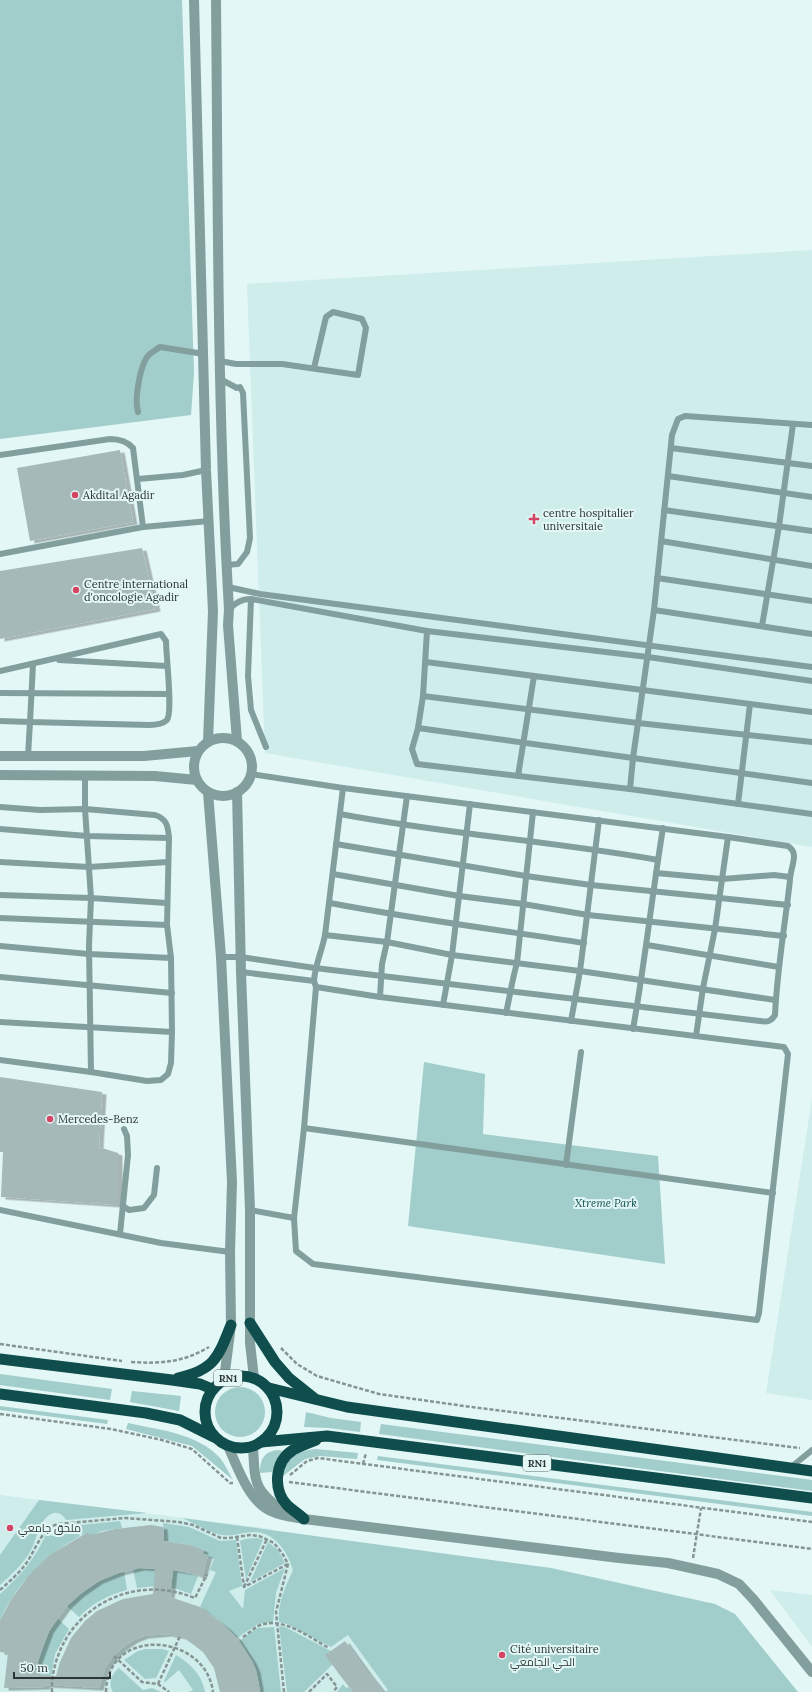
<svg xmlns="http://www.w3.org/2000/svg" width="812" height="1692" viewBox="0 0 812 1692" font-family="Lora,Cairo,serif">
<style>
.built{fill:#ceedeb}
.green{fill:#a1cdca}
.building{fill:#a5b9b8;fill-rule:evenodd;filter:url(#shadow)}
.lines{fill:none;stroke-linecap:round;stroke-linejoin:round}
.path{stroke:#869594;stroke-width:2.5;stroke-dasharray:4 2;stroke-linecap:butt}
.service{stroke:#829f9e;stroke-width:6}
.minor{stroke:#829f9e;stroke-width:10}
.tertiary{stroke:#829f9e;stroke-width:10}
.trunk{stroke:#0f4e4c;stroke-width:11}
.poi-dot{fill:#d44463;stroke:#e2f7f6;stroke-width:1.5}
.labels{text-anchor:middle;stroke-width:4;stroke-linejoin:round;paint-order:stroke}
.shield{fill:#e2f7f6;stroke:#636f6e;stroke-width:1}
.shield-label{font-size:10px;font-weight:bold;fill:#2d3534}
.poi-label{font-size:11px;fill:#2d3534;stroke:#e2f7f6;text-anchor:start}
.park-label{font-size:11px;font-style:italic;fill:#0c4e4c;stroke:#e2f7f6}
</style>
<defs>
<filter id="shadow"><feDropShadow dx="4.5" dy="2.5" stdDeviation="0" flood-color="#0004"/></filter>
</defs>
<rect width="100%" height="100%" fill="#e2f7f6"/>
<g class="built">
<polygon points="812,250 812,847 265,753 247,284"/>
<polygon points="812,1099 812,1400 766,1393"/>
<polygon points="0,1495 272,1529 404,1692 0,1692"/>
<polygon points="770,1590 812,1595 812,1647"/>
</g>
<g class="green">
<polygon points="0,0 182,0 194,373 191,415 0,439"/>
<polygon points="424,1062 485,1074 483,1134 658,1156 665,1264 408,1226"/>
<polygon points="0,1374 112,1389 110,1400 0,1385"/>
<circle cx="240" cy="1412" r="25"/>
<polygon points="132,1391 181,1396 179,1411 130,1402"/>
<polygon points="0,1406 108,1420 107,1424 0,1410"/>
<polygon points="306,1412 331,1418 361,1422 360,1432 328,1428 304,1427"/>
<path d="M128 1423C159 1430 197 1433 220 1458 225 1464 229 1473 233 1480L192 1446 126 1429Z"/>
<polygon points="381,1424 812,1480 812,1491 379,1434"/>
<path d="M315 1449 358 1453 357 1459 320 1456 305 1459 283 1476C286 1458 297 1451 315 1449Z"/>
<path d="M278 1450 283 1451 279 1456 272 1472 260 1473C260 1460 264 1451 278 1450Z"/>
<polygon points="378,1456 812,1512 812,1516 377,1460"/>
<path d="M39 1500 147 1513 66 1520C62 1513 55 1510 48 1516 40 1521 35 1543 30 1552 22 1565 11 1575 0 1585V1555Z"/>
<path d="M182 1518 551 1568 715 1604 735 1614 798 1692H385L388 1690 348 1635 331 1647 287 1624 279 1622C277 1603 286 1586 293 1570 288 1552 274 1531 253 1532 243 1532 232 1537 222 1535 210 1533 194 1523 182 1518Z"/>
<polygon points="120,1521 122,1528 102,1531 90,1536 88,1532 82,1535 78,1528 80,1525"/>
<polygon points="163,1523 189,1527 220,1541 236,1540 242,1586 229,1591 243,1609 245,1590 285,1568 276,1593 273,1622 258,1624 237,1638 217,1619 200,1607 216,1572 210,1570 214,1559 207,1557 207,1555 203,1554 204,1550 190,1545 164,1541"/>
<path d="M74 1526 80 1536C43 1558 18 1581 0 1620V1594C20 1576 35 1559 46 1534 55 1538 62 1535 66 1527Z"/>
<polygon points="245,1539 257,1538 263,1540 246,1579 240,1541"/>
<polygon points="268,1542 278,1550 285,1563 250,1582"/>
<path d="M140 1568 155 1569V1579L172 1580 173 1570 198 1576 191 1594C173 1586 156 1585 137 1588L133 1569Z"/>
<path d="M124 1571 127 1590C108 1595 93 1603 79 1617L67 1606C84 1590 101 1577 124 1571Z"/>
<path d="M57 1618 69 1629 55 1654 50 1682 46 1681V1675L36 1674C39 1654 46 1635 57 1618Z"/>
<polygon points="279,1626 285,1627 331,1651 332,1665 304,1692 287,1692"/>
<path d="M274 1627 281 1692H260C258 1670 251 1659 239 1641L258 1628Z"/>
<polygon points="146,1649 162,1649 169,1651 156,1678 145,1679 124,1660 138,1651"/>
<path d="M176 1655C191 1664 202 1675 205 1692H189L193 1690 179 1670 164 1683V1681Z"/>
<path d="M119 1668 143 1690 152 1688 161 1692H113C108 1684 111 1674 119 1668Z"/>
<polygon points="343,1684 346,1688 349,1687 353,1692 337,1692"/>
</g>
<g class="building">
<polygon points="120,450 133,522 30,541 17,468"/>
<polygon points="142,548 156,609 0,639 0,571"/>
<polygon points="0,1077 102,1092 99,1147 118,1153 118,1205 1,1197 3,1152 0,1152"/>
<path d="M151 1525 163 1527 164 1541 190 1545 204 1550 203 1554 208 1555 202 1577 192 1573 173 1570 170 1597 200 1607 227 1628 237 1638 252 1661 256 1670 260 1692H220L214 1668 203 1652 190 1642 182 1637 167 1634 144 1636 134 1640 122 1648 112 1658 105 1668 99 1688 46 1685 45 1687 4 1688 8 1653 0 1652V1620L12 1598 29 1575 50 1555 88 1532 90 1535 115 1529ZM140 1568 155 1569 153 1594 123 1599 97 1611 85 1621 71 1638 60 1662 56 1676 36 1674 38 1661 49 1631 67 1606 80 1594 99 1581 119 1573Z"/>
<polygon points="345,1641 368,1673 383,1692 353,1692 339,1674 325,1655"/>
</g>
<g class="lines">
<g class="path">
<polyline points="0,1344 122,1361"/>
<polyline points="281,1348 297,1364 317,1376 379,1394 464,1406 800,1448"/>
<path d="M131 1362C161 1364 184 1362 209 1347"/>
<polyline points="0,1414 111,1429 162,1440 192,1449 230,1483 233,1483"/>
<polyline points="363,1464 366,1453"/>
<polyline points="290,1475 307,1461 318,1458 812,1522"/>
<polyline points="289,1482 812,1549"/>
<polyline points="237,1537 244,1587 288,1564"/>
<polyline points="693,1558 701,1508"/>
<polyline points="244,1587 267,1539"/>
<path d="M0 1590C9 1582 18 1574 25 1565 35 1552 41 1528 58 1524L125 1518 179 1522 193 1525 221 1538H229L250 1535 259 1536 274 1543 282 1553 288 1564 276 1612 284 1692"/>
<path d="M243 1637C248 1634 253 1629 258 1626 282 1615 310 1638 329 1648"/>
<polyline points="114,1656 142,1682 158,1684 169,1692"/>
<polyline points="158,1684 180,1636"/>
<path d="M52 1692C51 1681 54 1666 58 1656 73 1613 117 1586 162 1590 174 1591 184 1594 195 1598L207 1574"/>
<path d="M106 1692C107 1625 206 1633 213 1692"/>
<polyline points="309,1692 327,1674 337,1687 333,1692"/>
</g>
<g class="service">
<polyline points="220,361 236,364 282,364 358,375 366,328 362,319 333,312 326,317 314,368"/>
<polyline points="220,379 237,388 240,387 243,393 250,538 247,552 238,564 226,565"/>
<path d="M138 412C134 399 140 368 147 357 150 353 156 350 160 347L204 354"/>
<polyline points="671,448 812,466"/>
<path d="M0 455 110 439C120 439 127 441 133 448L143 527 0 554"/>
<polyline points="668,476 812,497"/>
<polyline points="138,479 183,475 206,470"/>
<polyline points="664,510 812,531"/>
<polyline points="143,527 209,521"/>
<polyline points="661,541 812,566"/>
<polyline points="657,578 812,601"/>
<polyline points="228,587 260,594 812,667"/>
<polyline points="251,599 248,676 251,710 266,747"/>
<path d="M229 609C236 603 241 599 251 599L427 631 648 657 812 681"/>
<polyline points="654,610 812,634"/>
<polyline points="762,626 779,526 793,424"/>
<polyline points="427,631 423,696 418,728 412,749 417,764 630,789 812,814"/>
<polyline points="59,660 167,666"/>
<polyline points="426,662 812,712"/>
<path d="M0 671 161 634 166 641C166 655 173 712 167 720 163 724 155 725 149 725L30 722 33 664"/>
<polyline points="0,693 169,694"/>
<polyline points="423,696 638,723 812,742"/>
<polyline points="0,721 30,722 28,756"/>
<polyline points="418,728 812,783"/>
<polyline points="85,775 85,809 91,898 89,945 91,1072"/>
<polyline points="518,776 534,676"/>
<polyline points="630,789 633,758 654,610 672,435 678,419 685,416 812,425"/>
<polyline points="738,804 750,704"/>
<path d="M0 807 40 810 85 809 155 815C167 819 168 826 169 838L167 925 171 958 172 1032 171 1063 168 1074 161 1080 147 1081 91 1072 0 1060"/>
<path d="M340 814C445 834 552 841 658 860"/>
<polyline points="0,829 87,836 169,838"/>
<polyline points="336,844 526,876 591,885 788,905"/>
<polyline points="0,862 89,867 168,862"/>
<polyline points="656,873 722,879 774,875 790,877"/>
<polyline points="333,874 459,896 523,904 588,915 784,936"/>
<polyline points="0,895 91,898 167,903"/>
<path d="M330 903C414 919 499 930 584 943"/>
<polyline points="0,918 167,925"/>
<polyline points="325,935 387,942 452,955 580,971 775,1000"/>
<polyline points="647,945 779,967"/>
<polyline points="0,946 89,954 171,958"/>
<path d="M221 957H241L315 968 760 1021C767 1022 771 1022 775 1015 777 970 785 925 790 880 790 872 794 864 794 856 794 851 791 848 788 846L728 837 343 788 251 774"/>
<polyline points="241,972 314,981 316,987 304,1128 294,1218 250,1210"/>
<polyline points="0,977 172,993"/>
<path d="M314 981C315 965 322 951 325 935L343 788"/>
<polyline points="380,997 382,964 387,942 407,796"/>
<polyline points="443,1005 452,955 470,804"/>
<path d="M506 1013C510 996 512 980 517 963L533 812"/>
<polyline points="571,1021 580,971 599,820"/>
<polyline points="0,1022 172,1032"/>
<path d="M633 1029C645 962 652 895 663 828"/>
<polyline points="696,1036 703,988 715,929 728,837"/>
<polyline points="304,1128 773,1193"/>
<polyline points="566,1165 581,1052"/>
<polyline points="123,1206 129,1210 144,1208 154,1195 157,1168"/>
<polyline points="0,1210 161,1243 230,1252"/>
<polyline points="294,1218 296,1251 313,1264 757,1320 759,1313 788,1054 784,1047 380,997 316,987"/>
<polyline points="120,1234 128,1155 127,1136 124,1129"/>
<polyline points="790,1468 812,1450"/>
</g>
<g class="minor">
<polyline points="0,756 144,756 198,751"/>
<polyline points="0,775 155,776 197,780"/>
<path d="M228 1446C237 1466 249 1502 271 1511 281 1516 293 1517 304 1519L619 1558 668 1563 718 1574 739 1584 754 1600 812 1672"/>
<path d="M253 1446C255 1487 254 1489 287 1514"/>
</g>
<g class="tertiary">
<polyline points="194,0 206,470 213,611 208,742"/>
<path d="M216 0C218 203 217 407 229 609L228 625 237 741"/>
<circle cx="223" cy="767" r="29"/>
<polyline points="208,792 221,957 232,1182 230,1252 231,1325 224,1379"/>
<polyline points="237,792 241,972 250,1210 250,1343 254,1378"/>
</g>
<g class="trunk">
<polyline points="250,1323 275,1362 289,1378 314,1398"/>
<polyline points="0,1359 172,1380 200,1384 212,1389"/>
<circle cx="241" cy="1412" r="36"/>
<path d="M178 1378C214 1370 218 1358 231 1325"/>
<polyline points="269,1388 347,1407 812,1471"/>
<polyline points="0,1394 146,1413 180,1420 214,1437"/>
<polyline points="261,1442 327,1436 812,1498"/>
<path d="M304 1519C299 1514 292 1510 287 1505 273 1490 274 1462 293 1450 300 1446 308 1443 316 1440"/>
</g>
</g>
<g class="poi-dot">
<circle cx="75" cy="495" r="4"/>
<path d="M532 513h4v4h4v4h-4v4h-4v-4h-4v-4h4z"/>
<circle cx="76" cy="590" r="4"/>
<circle cx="50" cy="1119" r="4"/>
<circle cx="10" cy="1528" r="4"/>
<circle cx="502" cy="1655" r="4"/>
</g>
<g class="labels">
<g class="shield">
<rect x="214" y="1370" width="28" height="16" rx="3"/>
<rect x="523" y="1455" width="28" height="16" rx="3"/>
</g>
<g class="shield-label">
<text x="228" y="1382">RN1</text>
<text x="537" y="1467">RN1</text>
</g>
<g class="poi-label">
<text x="83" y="499">Akdital Agadir</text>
<text x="543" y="517">centre hospitalier<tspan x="543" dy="13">universitaie</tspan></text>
<text x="84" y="588">Centre international<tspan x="84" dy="13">d'oncologie Agadir</tspan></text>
<text x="58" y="1123">Mercedes-Benz</text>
<text x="18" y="1532">ملحق جامعي</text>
<text x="510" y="1653">Cité universitaire<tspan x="510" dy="13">الحي الجامعي</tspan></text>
</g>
<g class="park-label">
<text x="606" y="1207">Xtreme Park</text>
</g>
</g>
<path d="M14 1672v6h96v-6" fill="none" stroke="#2d3534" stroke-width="2"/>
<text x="20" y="1672" font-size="12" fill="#2d3534" stroke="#e2f7f6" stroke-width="3" paint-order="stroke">50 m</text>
</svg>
